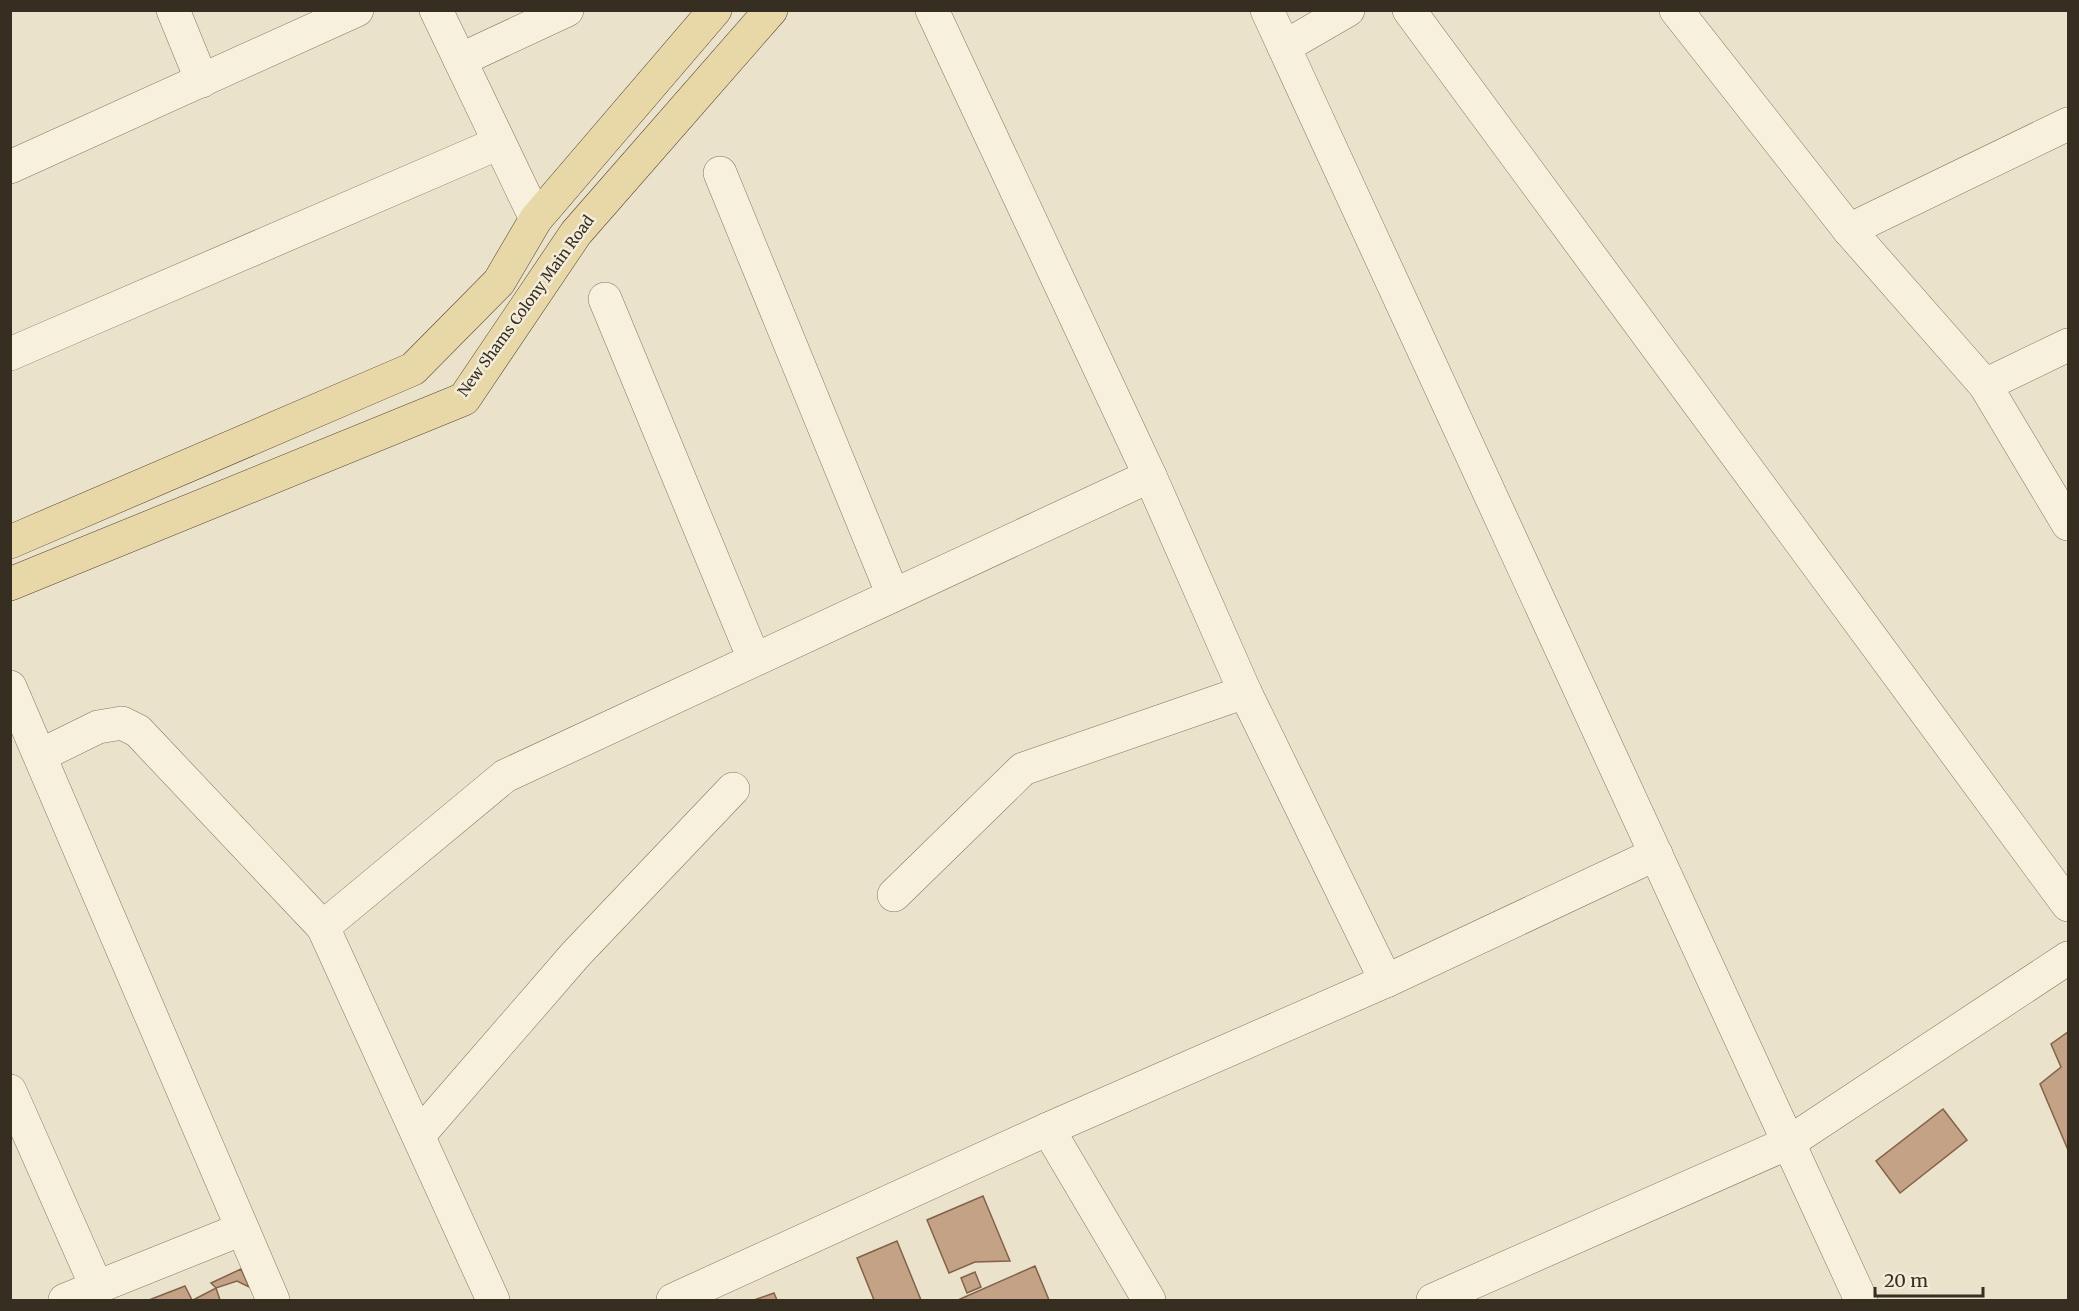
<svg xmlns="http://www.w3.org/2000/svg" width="2079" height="1311" viewBox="0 0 2079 1311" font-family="Merriweather,serif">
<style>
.building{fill:#c4a285;stroke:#826249;stroke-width:1.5}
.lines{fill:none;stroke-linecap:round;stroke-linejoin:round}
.minor-casing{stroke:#857661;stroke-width:34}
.major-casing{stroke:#544434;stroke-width:34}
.minor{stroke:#f6f0dd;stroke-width:33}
.major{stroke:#e8d7a7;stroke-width:33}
.labels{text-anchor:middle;stroke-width:5;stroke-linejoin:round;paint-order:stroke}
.street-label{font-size:15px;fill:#372e22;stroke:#f2ecd9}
</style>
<rect width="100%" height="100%" fill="#eae2ca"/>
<g class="building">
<polygon points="2068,1032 2068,1150 2040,1084 2061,1067 2051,1044"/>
<polygon points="1943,1109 1967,1140 1900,1193 1876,1161"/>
<polygon points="983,1196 1010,1261 975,1262 949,1273 927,1220"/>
<polygon points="897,1241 921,1300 874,1300 857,1258"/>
<polygon points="1035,1266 1049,1300 958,1300"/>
<polygon points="241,1269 249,1287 237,1281 216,1288 211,1283"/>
<polygon points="975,1272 981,1287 967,1293 961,1278"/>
<polygon points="185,1286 192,1300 149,1300"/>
<polygon points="216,1288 220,1300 193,1300"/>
<polygon points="774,1293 777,1300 754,1300"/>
</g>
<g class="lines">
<g class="minor-casing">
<g id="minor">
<polyline points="173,10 202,81"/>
<polyline points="436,10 536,219"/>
<polyline points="932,10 1150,476 1245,692 1386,981"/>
<polyline points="1267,10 1861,1300"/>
<polyline points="1409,10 2068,905"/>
<polyline points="1676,10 1849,230 1985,385 2068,524"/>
<polyline points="1284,47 1348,10"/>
<polyline points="460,60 567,10"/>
<polyline points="10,167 357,10"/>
<polyline points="720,173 893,595"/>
<polyline points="1849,230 2068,124"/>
<polyline points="605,299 754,659"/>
<polyline points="10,354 499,143"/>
<polyline points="1985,385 2068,345"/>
<polyline points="10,687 273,1300"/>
<polyline points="41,755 98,727 122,723 138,731 323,927 493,1300"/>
<polyline points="894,895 1023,769 1245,692"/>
<polyline points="323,927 505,776 1150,476"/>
<polyline points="10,1091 97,1288"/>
<polyline points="1048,1129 1149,1300"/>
<polyline points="419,1135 576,954 733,789"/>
<polyline points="65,1300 242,1229"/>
<polyline points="673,1300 1048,1129 1386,981 1656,854"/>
<polyline points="1433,1300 1788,1143 2068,958"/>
</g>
</g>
<g class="major-casing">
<g id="major">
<polyline points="10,542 413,369 499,282 536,219 715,10"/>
<polyline points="10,584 464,399 576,233 771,10"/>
</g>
</g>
<use href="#minor" class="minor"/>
<use href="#major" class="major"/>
</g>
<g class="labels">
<g class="street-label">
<text transform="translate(526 306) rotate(-54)" y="5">New Shams Colony Main Road</text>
</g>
</g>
<rect width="2079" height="1311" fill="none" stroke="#372e22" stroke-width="24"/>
<path d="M1875 1287v9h108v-9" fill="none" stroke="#372e22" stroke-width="3"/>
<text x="1884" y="1287" font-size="18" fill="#372e22" stroke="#f2ecd9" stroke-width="4.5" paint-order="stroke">20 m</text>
</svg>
